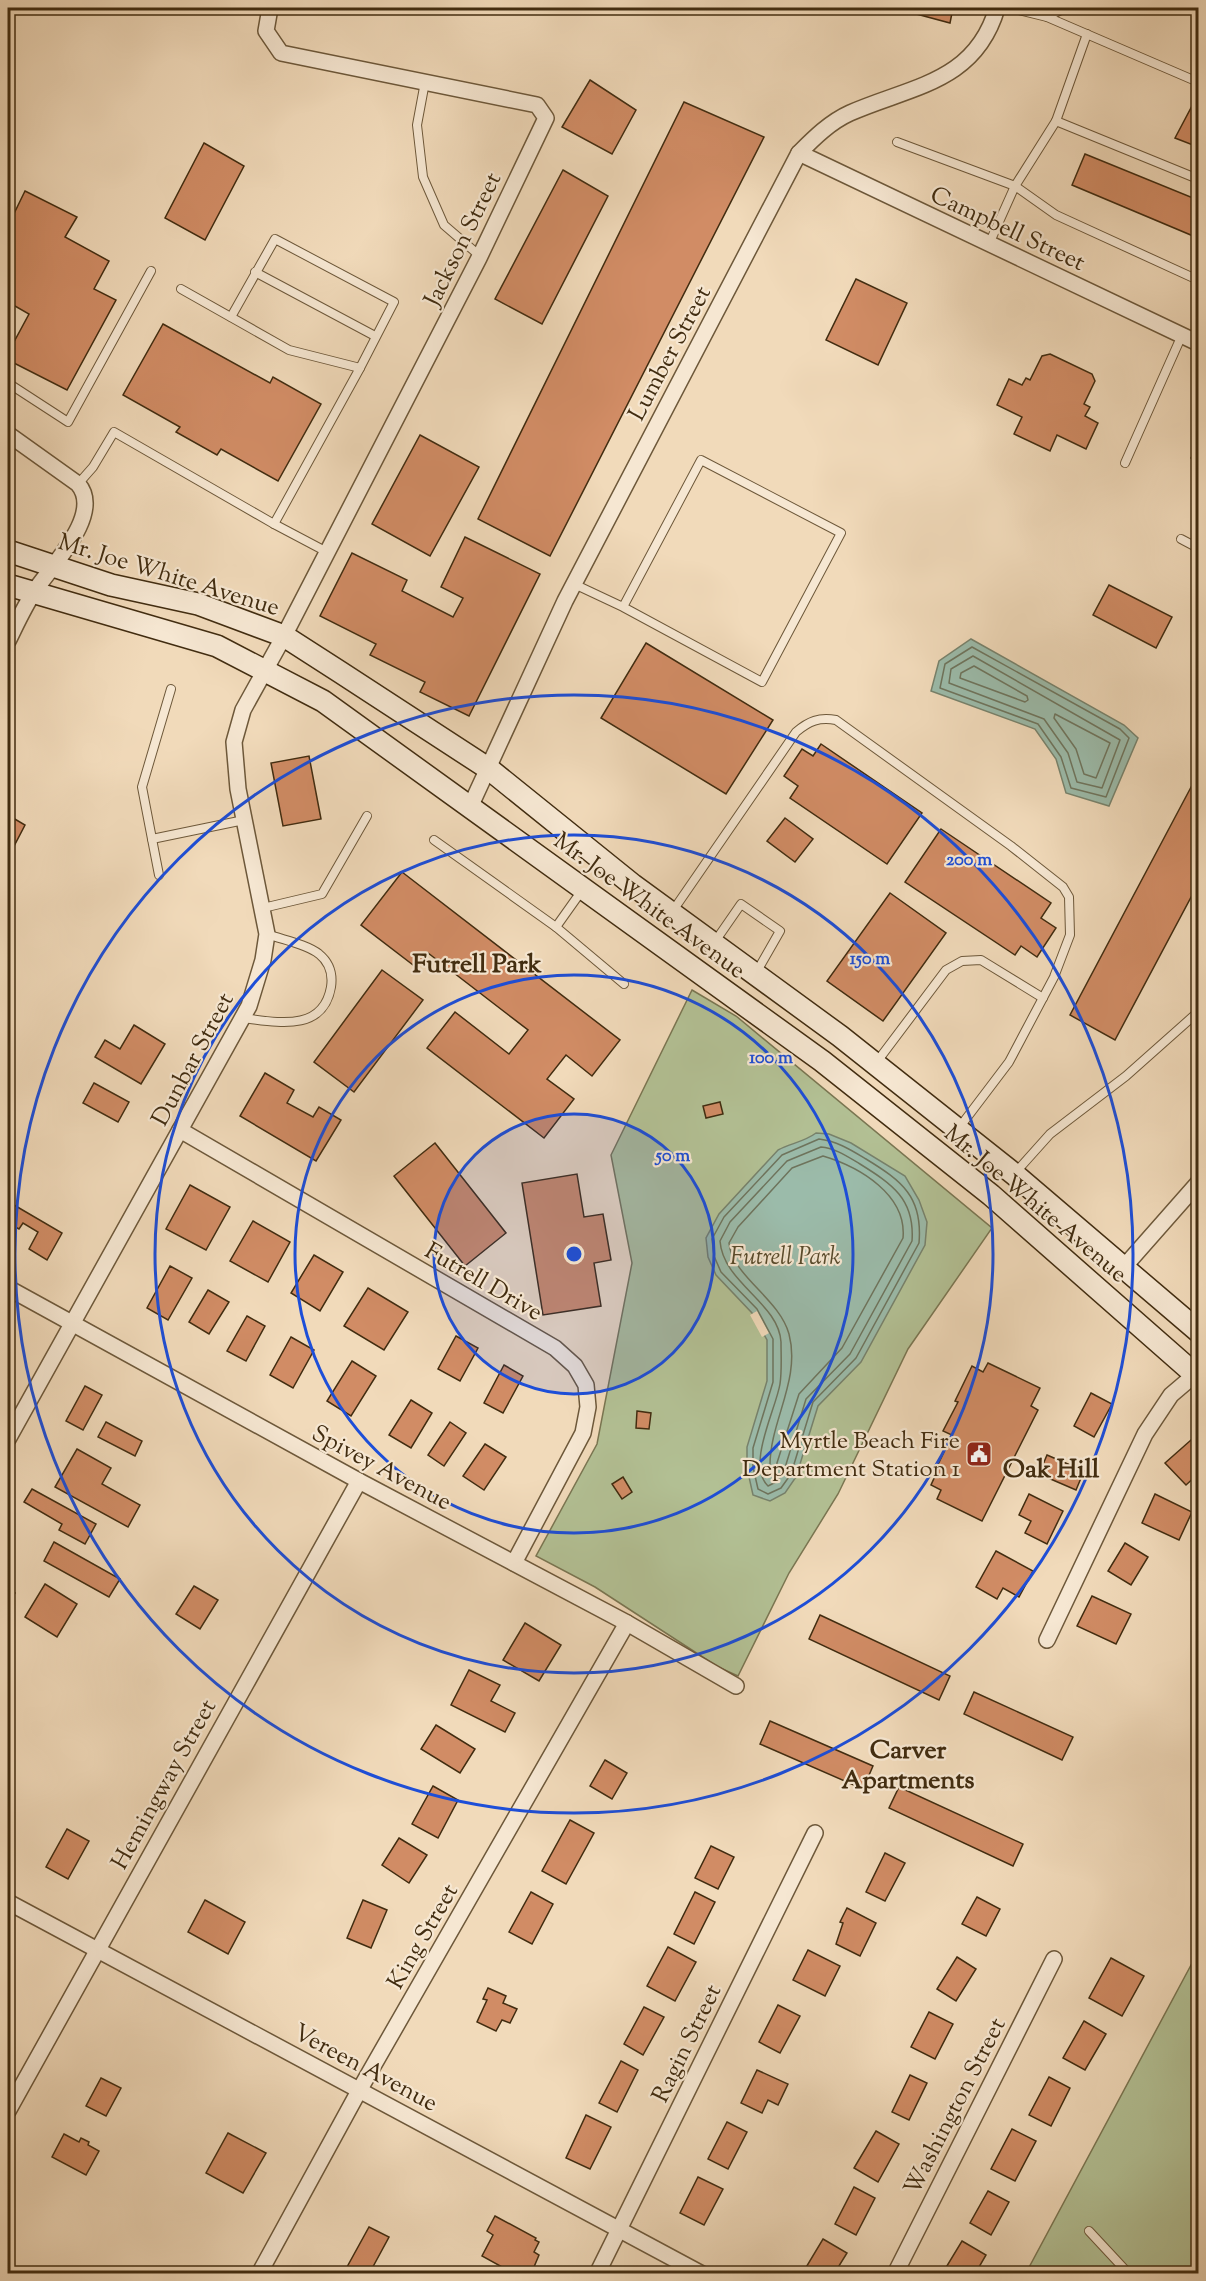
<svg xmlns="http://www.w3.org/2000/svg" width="1206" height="2281" viewBox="0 0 1206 2281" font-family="'Sorts Mill Goudy',serif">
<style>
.green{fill:#b3c195;stroke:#7a7652;stroke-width:1.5}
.water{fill:#9bbbaa;stroke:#77826c;stroke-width:1.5}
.pier{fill:#f1daba}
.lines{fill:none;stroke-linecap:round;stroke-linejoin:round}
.shore{stroke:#6e745d;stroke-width:1.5}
.building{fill:#d18c65;stroke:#412c10;stroke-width:1.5}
.lane-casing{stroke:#6d583a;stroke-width:10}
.street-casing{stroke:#6d583a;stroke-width:18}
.secondary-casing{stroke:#412c10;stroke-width:24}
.lane{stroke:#f6e7d2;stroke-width:8}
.street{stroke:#f6e7d2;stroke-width:15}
.secondary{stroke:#f6e7d2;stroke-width:21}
.ring{fill:none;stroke:#1d4ed8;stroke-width:3}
.labels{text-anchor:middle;stroke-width:4.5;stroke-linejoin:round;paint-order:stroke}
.street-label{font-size:24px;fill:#412c10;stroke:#f6e7d2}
.park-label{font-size:24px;font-style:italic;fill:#584a2b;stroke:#f6e7d2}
.poi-label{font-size:24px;fill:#412c10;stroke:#f6e7d2;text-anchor:end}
.neighbourhood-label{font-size:26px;font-weight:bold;fill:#412c10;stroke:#f6e7d2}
.centre{fill:#1d4ed8;stroke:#f6e7d2;stroke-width:3}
.ring-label{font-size:18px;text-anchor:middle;font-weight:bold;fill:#1d4ed8;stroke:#f6e7d2;stroke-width:4.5;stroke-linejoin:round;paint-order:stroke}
</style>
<rect width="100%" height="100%" fill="#f1daba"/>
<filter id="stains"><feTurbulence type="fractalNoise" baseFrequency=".00333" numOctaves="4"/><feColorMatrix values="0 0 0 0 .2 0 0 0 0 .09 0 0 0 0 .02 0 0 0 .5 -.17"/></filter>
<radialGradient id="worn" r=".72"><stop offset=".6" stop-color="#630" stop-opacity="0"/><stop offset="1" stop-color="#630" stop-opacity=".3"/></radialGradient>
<g class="green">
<polygon points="692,990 736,1016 992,1228 908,1349 838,1494 789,1573 738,1676 718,1667 595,1587 536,1556 597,1444 632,1263 611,1155"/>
<polygon points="1198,1952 1198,2273 1026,2273"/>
</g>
<g class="water">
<polygon points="971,639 1124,725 1138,738 1109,806 1066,793 1056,759 1035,729 931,691 939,661"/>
<path d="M816 1133 829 1134 851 1143 905 1176 919 1200 927 1222 925 1245 861 1362 818 1406 796 1477 785 1493 770 1501 753 1495 747 1468V1447L767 1381V1340L752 1313 716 1275 708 1257 706 1238 719 1214 778 1150C791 1143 804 1142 816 1133Z"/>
</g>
<polygon class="pier" points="757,1311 769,1333 762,1337 750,1315"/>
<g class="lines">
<g class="shore">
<polygon points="972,647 1120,729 1129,738 1106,797 1071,788 1061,757 1038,724 940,688 945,664"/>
<polygon points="973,656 1120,740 1102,788 1077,782 1068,753 1044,719 949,683 951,669"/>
<polygon points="974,666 1027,696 1028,700 1025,702 960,678 961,673"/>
<polygon points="1055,714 1110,743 1096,778 1084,774 1076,749 1054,718"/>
<path d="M819 1139C837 1141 851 1150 866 1159 902 1181 923 1197 919 1243L856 1358 813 1402 791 1474 781 1488 768 1494 758 1489 753 1467V1448L773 1382V1339L757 1309 721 1272 714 1256 712 1239 724 1217 782 1155Z"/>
<path d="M821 1147C835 1148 848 1157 860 1164 892 1184 915 1199 912 1241L850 1354 806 1399 784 1471 776 1482 768 1486C746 1465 776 1409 780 1384 782 1371 781 1355 781 1342 779 1303 723 1283 720 1241L730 1222 787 1161Z"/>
<path d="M823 1156C860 1167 907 1195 903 1238L842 1348 799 1394 776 1466 773 1469 770 1465C770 1421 801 1380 789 1334 779 1298 732 1276 729 1243L738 1227 792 1168Z"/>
</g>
</g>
<g class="building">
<polygon points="894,8 953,8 950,23"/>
<polygon points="590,80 636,110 612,154 562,127"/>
<polygon points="684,102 764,137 550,556 478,519"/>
<polygon points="1192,106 1198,108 1198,147 1175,138"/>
<polygon points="204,143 244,166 205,240 165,218"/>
<polygon points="1085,154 1198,200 1198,238 1072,185"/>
<polygon points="563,170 608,196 542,324 495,299"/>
<polygon points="25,191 77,217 65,237 109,261 94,289 116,300 67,390 8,360 8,353 29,314 8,302 8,226"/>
<polygon points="856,279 907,303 878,365 826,340"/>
<polygon points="163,324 270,383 273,377 321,404 278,481 221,449 217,455 176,432 180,427 123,395"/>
<polygon points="1050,354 1092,374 1095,381 1084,404 1090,407 1085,416 1098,423 1086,449 1057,435 1050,451 1014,434 1022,417 997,405 1009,379 1022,385 1026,378 1030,380 1042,356"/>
<polygon points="420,435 479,467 430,556 372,524"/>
<polygon points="1198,445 1198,462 1191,458"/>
<polygon points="465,537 540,574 469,716 420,692 425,682 370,655 376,644 320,616 352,553 407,580 402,591 453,617 463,598 441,587"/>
<polygon points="1109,585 1172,617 1156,648 1093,615"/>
<polygon points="646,643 773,720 726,794 601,718"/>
<polygon points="821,744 922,813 887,864 790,798 798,786 784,776 802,749 813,756"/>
<polygon points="309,756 321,819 283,826 271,763"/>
<polygon points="1198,774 1198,884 1115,1040 1070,1015"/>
<polygon points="8,815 25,825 12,850 8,848"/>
<polygon points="785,818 813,839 795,862 767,841"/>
<polygon points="941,829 1051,903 1041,918 1056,928 1037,957 1021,946 1015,955 905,882"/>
<polygon points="402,872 620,1040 592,1076 566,1055 547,1079 574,1099 544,1138 427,1048 455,1012 509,1054 528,1030 428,953 417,968 361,925"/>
<polygon points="890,893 946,933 883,1021 827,981"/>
<polygon points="382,970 423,1000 354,1092 314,1062"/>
<polygon points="134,1025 165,1044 141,1084 95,1057 105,1040 120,1049"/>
<polygon points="265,1073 294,1090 287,1103 313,1117 319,1107 341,1120 316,1161 240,1116"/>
<polygon points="94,1083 129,1102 118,1122 83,1103"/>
<polygon points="720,1102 723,1114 706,1118 703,1106"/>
<polygon points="435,1143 506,1233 465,1266 394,1176"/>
<polygon points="577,1174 584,1217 603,1214 611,1260 594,1263 601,1306 543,1315 522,1183"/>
<polygon points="190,1185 230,1207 206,1250 166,1229"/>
<polygon points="14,1205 62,1233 47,1260 29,1249 38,1232 23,1223 19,1229 8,1223 8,1216"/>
<polygon points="253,1221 290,1242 268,1282 230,1261"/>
<polygon points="314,1255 343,1272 320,1311 291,1293"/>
<polygon points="170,1266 192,1278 168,1320 147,1308"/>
<polygon points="368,1288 408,1312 384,1350 344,1326"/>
<polygon points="208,1290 229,1302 209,1334 189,1322"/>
<polygon points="247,1316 265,1326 246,1361 227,1351"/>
<polygon points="456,1336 478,1348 460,1381 438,1369"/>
<polygon points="291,1337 314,1350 293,1388 270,1375"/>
<polygon points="352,1361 376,1376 351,1416 327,1401"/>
<polygon points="988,1363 1040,1388 1031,1406 1038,1410 982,1521 937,1499 941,1490 931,1485 936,1474 934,1473 952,1435 943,1431 958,1402 955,1401 972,1366 983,1372"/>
<polygon points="504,1365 523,1376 503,1413 484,1403"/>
<polygon points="85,1386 102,1395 83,1430 66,1421"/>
<polygon points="1091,1393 1112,1404 1094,1437 1074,1426"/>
<polygon points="411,1400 432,1413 411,1448 389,1435"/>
<polygon points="637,1411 651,1413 649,1429 636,1428"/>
<polygon points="106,1422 142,1441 135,1456 98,1437"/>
<polygon points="450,1422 466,1433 444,1466 428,1455"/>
<polygon points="1191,1440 1198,1449 1198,1474 1186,1485 1165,1463"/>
<polygon points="485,1444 506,1457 484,1490 463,1476"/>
<polygon points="77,1449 111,1468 102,1484 140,1505 128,1527 55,1487"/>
<polygon points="1047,1455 1084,1471 1076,1490 1039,1474"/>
<polygon points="623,1477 632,1492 622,1499 612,1484"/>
<polygon points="32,1489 96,1524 85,1544 59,1530 62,1524 24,1502"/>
<polygon points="1029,1494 1063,1511 1047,1544 1025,1533 1031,1521 1019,1515"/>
<polygon points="1155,1494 1192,1512 1179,1540 1142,1523"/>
<polygon points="54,1542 120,1579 109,1597 44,1561"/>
<polygon points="1125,1543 1148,1557 1131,1585 1108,1571"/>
<polygon points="996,1551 1033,1571 1019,1597 1003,1588 997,1599 976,1587"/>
<polygon points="45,1584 77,1604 57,1637 25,1617"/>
<polygon points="194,1586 218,1600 200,1629 176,1614"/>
<polygon points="8,1589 15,1593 8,1605"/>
<polygon points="1092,1596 1131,1614 1116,1644 1077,1626"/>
<polygon points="820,1615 950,1676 939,1700 809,1639"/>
<polygon points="525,1623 561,1645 539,1681 503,1660"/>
<polygon points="469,1670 500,1685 491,1701 515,1713 505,1732 451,1705"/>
<polygon points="974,1692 1073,1737 1062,1760 964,1714"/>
<polygon points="770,1721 873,1766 863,1789 760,1744"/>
<polygon points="436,1725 475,1749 460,1773 421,1749"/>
<polygon points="605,1760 627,1773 612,1799 590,1786"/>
<polygon points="433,1786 458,1800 438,1838 412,1824"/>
<polygon points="899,1787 1023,1844 1013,1866 889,1808"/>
<polygon points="570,1820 594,1833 566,1884 542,1871"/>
<polygon points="67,1829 89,1841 68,1879 46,1867"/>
<polygon points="399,1838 427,1855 409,1883 382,1865"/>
<polygon points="711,1846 734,1857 718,1889 695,1878"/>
<polygon points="885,1853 905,1863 885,1901 866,1892"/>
<polygon points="531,1892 553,1904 532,1944 509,1932"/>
<polygon points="695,1892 715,1902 694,1944 674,1934"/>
<polygon points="977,1897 1000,1909 986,1936 962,1924"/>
<polygon points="205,1900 245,1922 228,1954 188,1932"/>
<polygon points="363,1900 387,1910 371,1948 347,1938"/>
<polygon points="847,1908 876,1923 860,1956 836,1944 843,1923 840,1922"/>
<polygon points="668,1947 696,1962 675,2001 647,1986"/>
<polygon points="808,1950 840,1966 825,1996 793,1980"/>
<polygon points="957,1957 976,1969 956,2001 937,1989"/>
<polygon points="1111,1958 1144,1976 1122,2016 1089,1998"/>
<polygon points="488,1988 506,1996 503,2003 517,2009 510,2023 502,2020 496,2031 477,2022 487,2000 483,1999"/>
<polygon points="778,2005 800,2016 780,2053 759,2042"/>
<polygon points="644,2007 664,2017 643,2055 624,2044"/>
<polygon points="929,2012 953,2024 935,2059 911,2047"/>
<polygon points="1084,2021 1106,2034 1085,2070 1063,2058"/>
<polygon points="621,2061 638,2070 617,2112 599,2103"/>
<polygon points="757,2070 788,2084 778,2105 768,2100 762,2113 741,2103"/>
<polygon points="910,2075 927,2083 909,2120 892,2112"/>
<polygon points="1049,2077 1070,2088 1051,2126 1029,2115"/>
<polygon points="101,2078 121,2088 106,2116 86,2106"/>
<polygon points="586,2115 611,2127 590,2169 566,2158"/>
<polygon points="727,2122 747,2132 728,2169 708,2159"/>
<polygon points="1012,2129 1036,2141 1015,2181 991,2169"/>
<polygon points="876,2131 899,2144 878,2182 854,2168"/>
<polygon points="228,2133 266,2153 243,2193 206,2173"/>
<polygon points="64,2134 79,2142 81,2138 89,2142 88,2145 99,2151 86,2175 52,2157"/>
<polygon points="698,2177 723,2189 704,2225 680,2213"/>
<polygon points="854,2187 875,2198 856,2235 835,2224"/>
<polygon points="988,2191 1009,2202 991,2235 970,2223"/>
<polygon points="495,2216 536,2238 535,2240 539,2242 534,2252 539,2255 531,2274 515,2274 482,2256 493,2235 487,2231"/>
<polygon points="369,2227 389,2237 369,2274 358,2274 347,2267"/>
<polygon points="823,2239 847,2253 834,2274 802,2274"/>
<polygon points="962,2241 986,2255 975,2274 942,2274"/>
</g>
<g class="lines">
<g class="lane-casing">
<g id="lane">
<polyline points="1010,8 1047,17 1065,8"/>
<polyline points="1047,17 1198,82"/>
<polyline points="1087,34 1056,121 1198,179"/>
<polyline points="425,82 417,125 423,177 444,225 480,256"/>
<polyline points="897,142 1015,186 1056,121"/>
<polyline points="989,244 1015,186 1056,215 1198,280"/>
<polyline points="255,272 375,336"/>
<polyline points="181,289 289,350 360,368 274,524"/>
<polyline points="231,317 275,239 394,302 360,368"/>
<polyline points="8,383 68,422 151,271"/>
<polyline points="1125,463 1182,335"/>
<polyline points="78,484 93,467 114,432 274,524 327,552"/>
<polyline points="1181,539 1198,548"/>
<polyline points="574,584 623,607 762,682 841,533 701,460 623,607"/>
<polyline points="152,839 142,787 171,689"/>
<polyline points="434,840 556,927 583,889"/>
<polyline points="159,875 152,839 244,820"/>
<polyline points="263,908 322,894 367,816"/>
<path d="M672 912 796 732C809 721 819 717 836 720L1011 846 1063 887 1069 897 1070 935 1054 977 1009 1062 959 1128"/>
<polyline points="556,927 624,984"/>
<polyline points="714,943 741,904 780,931 756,973"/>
<path d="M243 1018C276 1022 323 1033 331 987 333 974 330 963 319 954 306 944 283 940 267 934"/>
<polyline points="876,1063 946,970 962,961 981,960 1043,998"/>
<polyline points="1015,1173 1050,1134 1126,1076 1198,1012"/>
<polyline points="1089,2231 1129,2274"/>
</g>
</g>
<g class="street-casing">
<g id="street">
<polyline points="799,153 1198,343"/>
<path d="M8 434 78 484C104 514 51 566 34 592 24 607 16 625 8 641"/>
<path d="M471 805 565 601 799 153C814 138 830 122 850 113 911 86 975 83 997 8"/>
<polyline points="180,1130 555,1348 575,1366 586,1385 588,1407 583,1433 514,1563"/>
<polyline points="1124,1267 1198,1183"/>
<polyline points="8,1288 359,1481 627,1623 736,1686"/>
<polyline points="8,1439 249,1006 263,960 267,934 238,789 234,742 243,710 284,636 479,258 546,118 537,105 281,53 266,31 270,8"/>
<polyline points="1047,1640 1145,1434 1171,1395 1198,1372"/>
<polyline points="8,1902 702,2274"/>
<polyline points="8,2111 359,1481"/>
<polyline points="259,2274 360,2089 627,1623"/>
<polyline points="597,2274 815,1833"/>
<polyline points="895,2274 1054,1959"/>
</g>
</g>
<g class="secondary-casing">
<g id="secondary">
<polyline points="8,551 111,585 198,604 284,636 340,672 489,769 633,885 840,1036 1014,1174 1198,1331"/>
<polyline points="8,585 217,646 323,701 822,1061 991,1195 1198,1377"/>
</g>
</g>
<use href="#lane" class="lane"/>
<use href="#street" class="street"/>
<use href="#secondary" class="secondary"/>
</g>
<circle cx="574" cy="1254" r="140" fill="#1d4ed8" fill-opacity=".12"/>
<g class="ring">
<circle cx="574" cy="1254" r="140"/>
<circle cx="574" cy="1254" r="279"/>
<circle cx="574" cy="1254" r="419"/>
<circle cx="574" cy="1254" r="559"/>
</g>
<defs>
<g id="civic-square" transform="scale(1.35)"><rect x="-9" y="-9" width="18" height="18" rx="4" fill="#8f2418" stroke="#f6e7d2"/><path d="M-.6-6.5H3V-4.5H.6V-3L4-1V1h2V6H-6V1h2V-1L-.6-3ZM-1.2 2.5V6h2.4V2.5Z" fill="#fff"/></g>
</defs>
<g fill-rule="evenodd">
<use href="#civic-square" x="979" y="1454"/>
</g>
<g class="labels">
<g class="street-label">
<text transform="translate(1008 228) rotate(25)" y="8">Campbell Street</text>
<text transform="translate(462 239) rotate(-64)" y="8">Jackson Street</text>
<text transform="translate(669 353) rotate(-62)" y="8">Lumber Street</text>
<text transform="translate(169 574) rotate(17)" y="8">Mr. Joe White Avenue</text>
<text transform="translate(650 905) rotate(36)" y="8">Mr. Joe White Avenue</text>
<text transform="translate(192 1059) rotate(-62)" y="8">Dunbar Street</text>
<text transform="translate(1036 1203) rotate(40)" y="8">Mr. Joe White Avenue</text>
<text transform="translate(484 1281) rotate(30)" y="8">Futrell Drive</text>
<text transform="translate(382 1467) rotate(28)" y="8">Spivey Avenue</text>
<text transform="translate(163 1784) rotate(-61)" y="8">Hemingway Street</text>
<text transform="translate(422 1936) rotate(-60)" y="8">King Street</text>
<text transform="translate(686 2043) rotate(-64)" y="8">Ragin Street</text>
<text transform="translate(366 2067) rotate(28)" y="8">Vereen Avenue</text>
<text transform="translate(954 2106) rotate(-63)" y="8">Washington Street</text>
</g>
<g class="park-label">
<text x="785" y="1264">Futrell Park</text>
</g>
<g class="poi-label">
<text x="960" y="1448">Myrtle Beach Fire<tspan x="960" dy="28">Department Station 1</tspan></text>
</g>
<g class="neighbourhood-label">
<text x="477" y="972">Futrell Park</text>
<text x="1051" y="1477">Oak Hill</text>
<text x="908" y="1758">Carver<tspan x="908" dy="30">Apartments</tspan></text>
</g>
</g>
<circle cx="574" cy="1254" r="9" class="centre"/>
<g class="ring-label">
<text x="969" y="865">200 m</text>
<text x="870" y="964">150 m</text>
<text x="771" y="1063">100 m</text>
<text x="673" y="1161">50 m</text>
</g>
<rect width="1206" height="2281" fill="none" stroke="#f1daba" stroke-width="30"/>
<rect x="9" y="9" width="1188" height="2263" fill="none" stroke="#412c10" stroke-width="3"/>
<rect x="15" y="15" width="1176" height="2251" fill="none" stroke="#412c10" stroke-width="1.5"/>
<rect width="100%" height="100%" filter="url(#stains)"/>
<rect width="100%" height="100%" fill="url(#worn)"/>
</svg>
